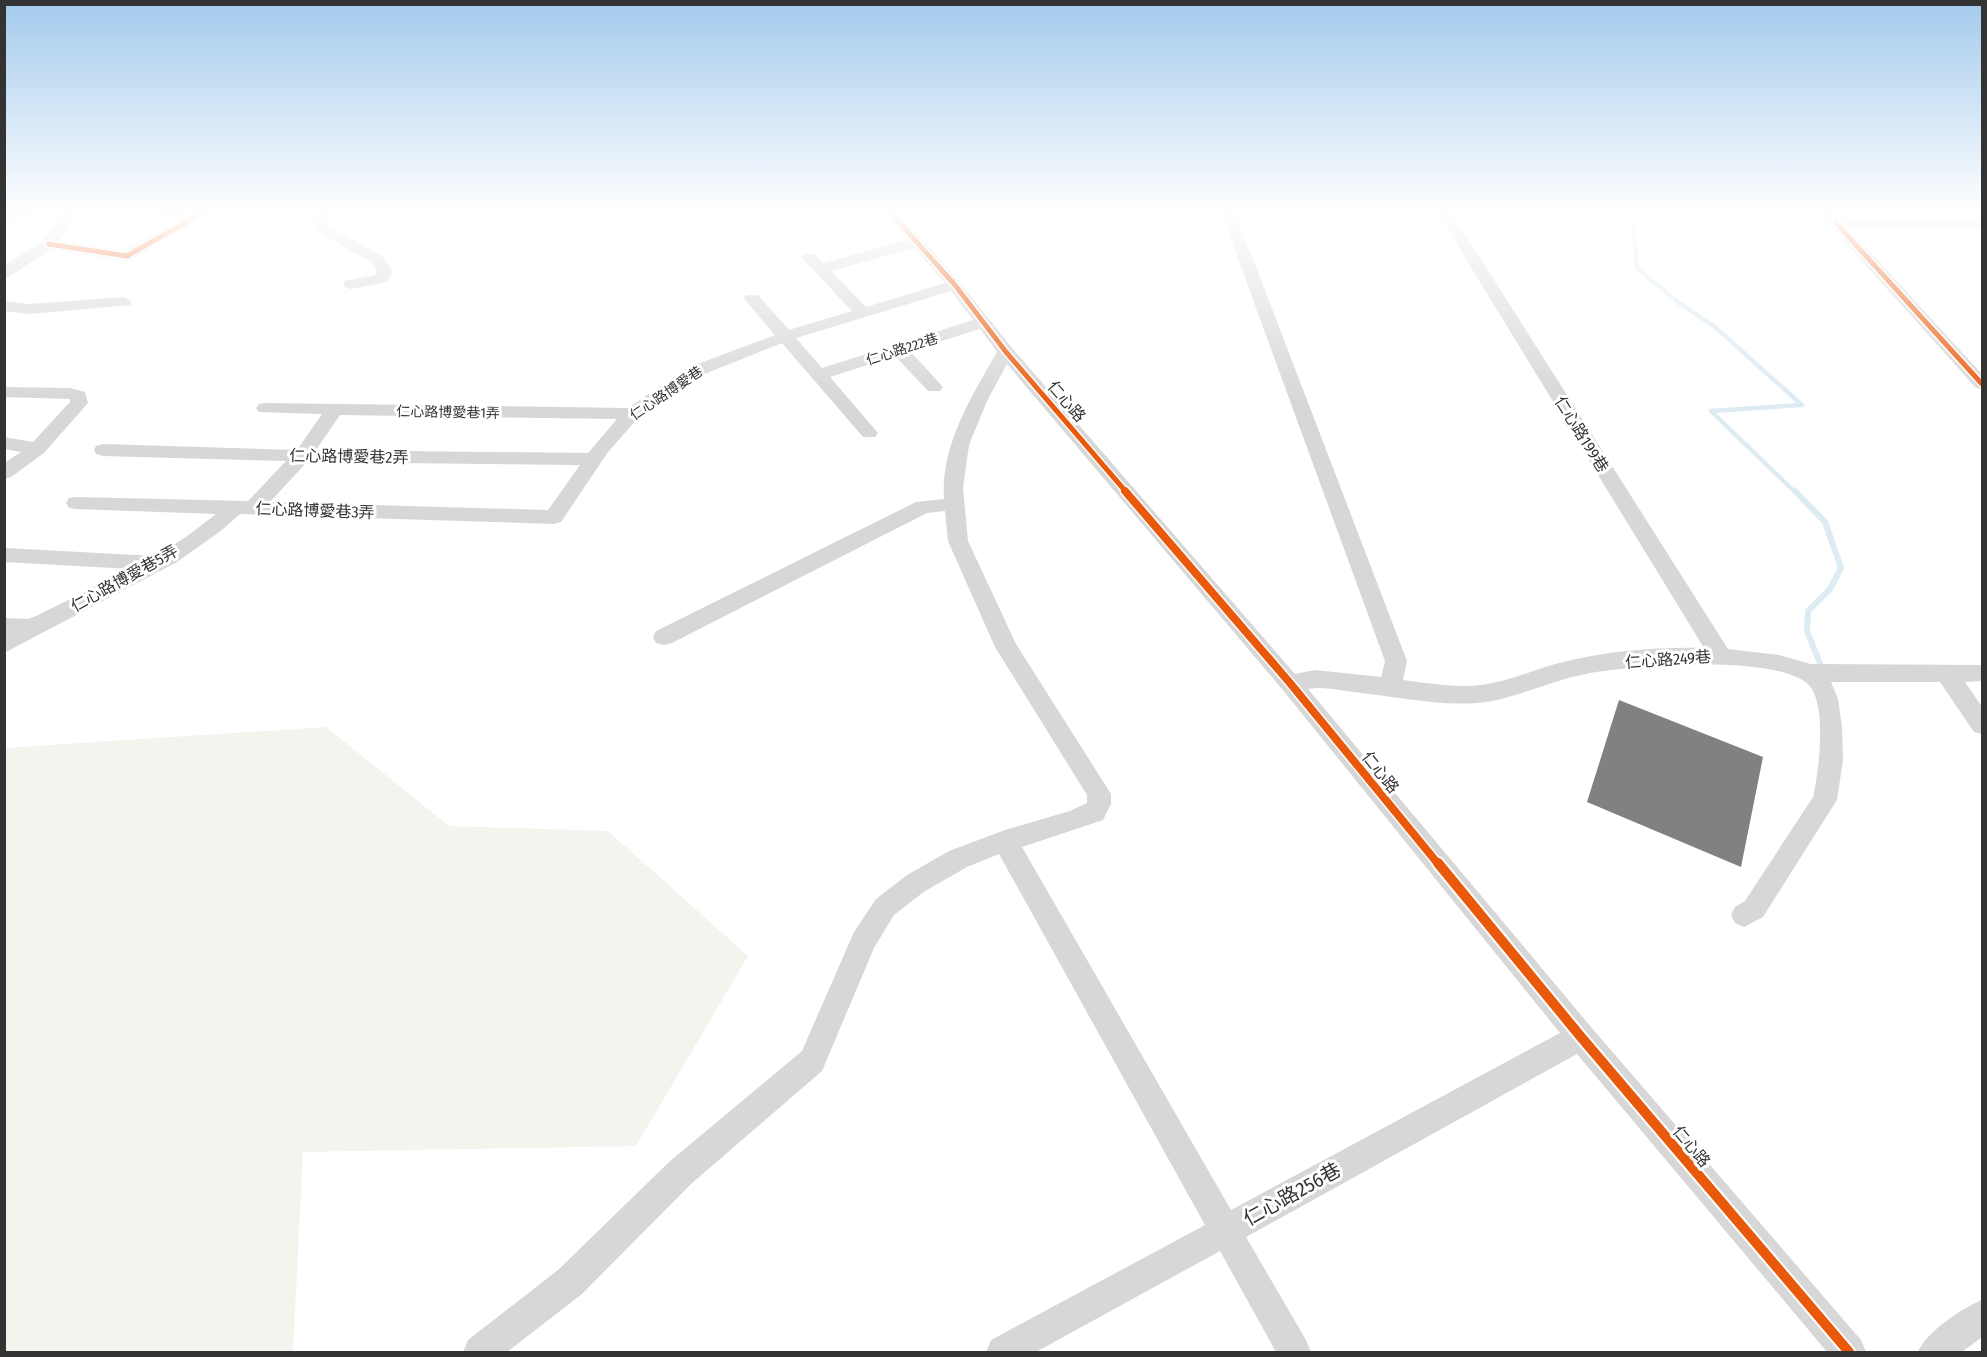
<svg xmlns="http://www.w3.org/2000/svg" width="1987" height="1357" viewBox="0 0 1987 1357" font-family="'Fira Sans Condensed','Noto Sans TC',sans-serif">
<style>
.green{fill:#f1f5ed}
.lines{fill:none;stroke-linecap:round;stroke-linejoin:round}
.stream-far1{stroke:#ddebf3;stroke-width:4.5}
.stream{stroke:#ddebf3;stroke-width:6}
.building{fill:#818181}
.minor{fill:#d7d7d7;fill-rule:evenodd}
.cycleway-far2-casing{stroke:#fff;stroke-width:8}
.cycleway-far1-casing{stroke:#fff;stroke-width:11}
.cycleway-casing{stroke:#fff;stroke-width:14}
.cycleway-far2{stroke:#e8590c;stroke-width:5}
.cycleway-far1{stroke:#e8590c;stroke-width:8}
.cycleway{stroke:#e8590c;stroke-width:10}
.labels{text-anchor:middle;stroke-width:6;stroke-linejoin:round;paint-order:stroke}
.far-street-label{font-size:14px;fill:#333;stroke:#fff}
.street-label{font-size:16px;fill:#333;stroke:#fff}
.near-street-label{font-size:20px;fill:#333;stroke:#fff}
</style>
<rect width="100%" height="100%" fill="#fff"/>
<polygon class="green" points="326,727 449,826 608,831 748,956 636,1146 303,1152 293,1352 5,1352 5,748"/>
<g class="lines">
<polyline class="stream-far1" points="1632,212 1637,268 1679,303 1715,327 1802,405 1711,411 1796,493"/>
<polyline class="stream" points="1795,491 1825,522 1841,568 1830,589 1808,611 1807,631 1821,666"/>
</g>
<polygon class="building" points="1619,700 1763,757 1741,867 1587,802"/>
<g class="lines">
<g class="minor">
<polygon points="15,212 38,212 36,215 4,223 4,214"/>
<polygon points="66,212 80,212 58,241 125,251 183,218 161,216 154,212 211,212 132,259 127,261 51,249 4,280 4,266 43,241"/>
<polygon points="317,212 332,212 327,219 328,226 382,256 393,271 387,282 351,289 345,287 343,284 345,281 375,275 377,271 371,262 316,231 312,218"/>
<path d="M883 212H898C938 256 976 302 1012 348L1295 674 1315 670 1381 677 1385 661 1221 212H1235L1407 661 1403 680C1428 683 1455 688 1480 685 1508 682 1533 670 1559 663 1606 651 1656 647 1704 648L1437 212H1451L1728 649 1779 655 1811 664 1982 665V681L1965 682 1982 707V734L1974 732 1940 682H1831L1838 699 1842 727 1843 760 1837 800 1763 917 1744 927 1735 923 1731 915 1735 907 1745 901 1813 797C1819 771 1826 713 1812 689 1789 652 1625 666 1586 674 1548 681 1514 700 1476 703 1436 706 1393 696 1353 692 1339 690 1323 686 1308 689L1591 1027 1861 1340 1866 1352H1827L1577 1054 1246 1237 1306 1340 1311 1352H1276L1220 1251 1036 1352H986L991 1340 1205 1225 999 854 967 867 925 891 894 915 874 948 822 1071 691 1184 582 1294 507 1352H463L468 1340 558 1270 669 1162 802 1051 854 932 876 899 907 875 949 851 1005 830 1070 811 1087 803V795L995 647 948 541 945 511 927 513 672 643 664 645 656 643 653 637 656 631 916 502 944 499C940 446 972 396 997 352L980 329 910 351 943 387 940 391H928L895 356 830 377 878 433 875 437H863L782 343 699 376 638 418 608 452 561 522 554 524 240 514 222 530 177 562 4 653V618L28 619 36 616 131 569 4 562V548L155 556 186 537 216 514 76 509 69 508 66 503 69 498 76 497 248 501 286 461 103 456 96 454 94 450 96 446 103 444 297 450 322 414 259 412 256 408 259 404 265 403 628 408 687 368 775 335 746 301 744 298 746 295H758L789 330 852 311 801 257 804 254H814L824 263 907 240ZM914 248 945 283 866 307 831 271ZM951 291 973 320 822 368 796 338ZM1007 364 1282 689 1560 1033 1231 1210 1022 847 1103 820 1111 804V794L1016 644 968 541 963 488 969 445 987 401ZM340 415 617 419 588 453 316 450ZM307 462 580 465 548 510 270 502Z"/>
<polygon points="1818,212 1833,212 1840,219 1982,220 1982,228 1848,228 1982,374 1982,389 1976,388"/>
<polygon points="124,297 132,302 130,305 29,314 4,311 4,301 29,304"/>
<polygon points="4,387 70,388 85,392 88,403 44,453 11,477 4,479 4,463 21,452 4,449 4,437 33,442 70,402 70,399 4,397"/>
<path d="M1982 1300V1337L1962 1352H1918C1925 1333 1962 1308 1982 1300Z"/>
</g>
<g class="cycleway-far2-casing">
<g id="cycleway-far2">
<polyline points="890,212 955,285 1006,352 1127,493"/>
<polyline points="1836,223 1982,384"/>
<polyline points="48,244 127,256 204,212"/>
</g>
</g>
<g class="cycleway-far1-casing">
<polyline id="cycleway-far1" points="1125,491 1290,683 1439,865"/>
</g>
<g class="cycleway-casing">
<polyline id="cycleway" points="1438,863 1581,1037 1849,1352"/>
</g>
<use href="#cycleway-far2" class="cycleway-far2"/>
<use href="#cycleway-far1" class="cycleway-far1"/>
<use href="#cycleway" class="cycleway"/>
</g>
<linearGradient id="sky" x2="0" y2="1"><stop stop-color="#a3caec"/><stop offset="0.53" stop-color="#fff"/><stop offset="1" stop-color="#fff" stop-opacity="0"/></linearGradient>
<rect width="1987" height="402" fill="url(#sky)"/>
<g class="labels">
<g class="far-street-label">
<text transform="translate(902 349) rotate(-18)" y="5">仁心路222巷</text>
<text transform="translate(666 393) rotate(-34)" y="5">仁心路博愛巷</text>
<text transform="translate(448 412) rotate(1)" y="5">仁心路博愛巷1弄</text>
</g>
<g class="street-label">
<text transform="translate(1067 401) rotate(49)" y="6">仁心路</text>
<text transform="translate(1582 434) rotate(58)" y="6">仁心路199巷</text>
<text transform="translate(349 456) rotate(1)" y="6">仁心路博愛巷2弄</text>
<text transform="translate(315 510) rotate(2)" y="6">仁心路博愛巷3弄</text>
<text transform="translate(124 578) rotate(-29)" y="6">仁心路博愛巷5弄</text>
<text transform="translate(1668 659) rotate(-4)" y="6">仁心路249巷</text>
<text transform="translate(1381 772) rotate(51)" y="6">仁心路</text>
<text transform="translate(1692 1146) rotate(50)" y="6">仁心路</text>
</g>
<g class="near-street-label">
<text transform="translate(1292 1194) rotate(-29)" y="7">仁心路256巷</text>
</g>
</g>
<rect width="1987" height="1357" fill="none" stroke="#333333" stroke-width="12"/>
</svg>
